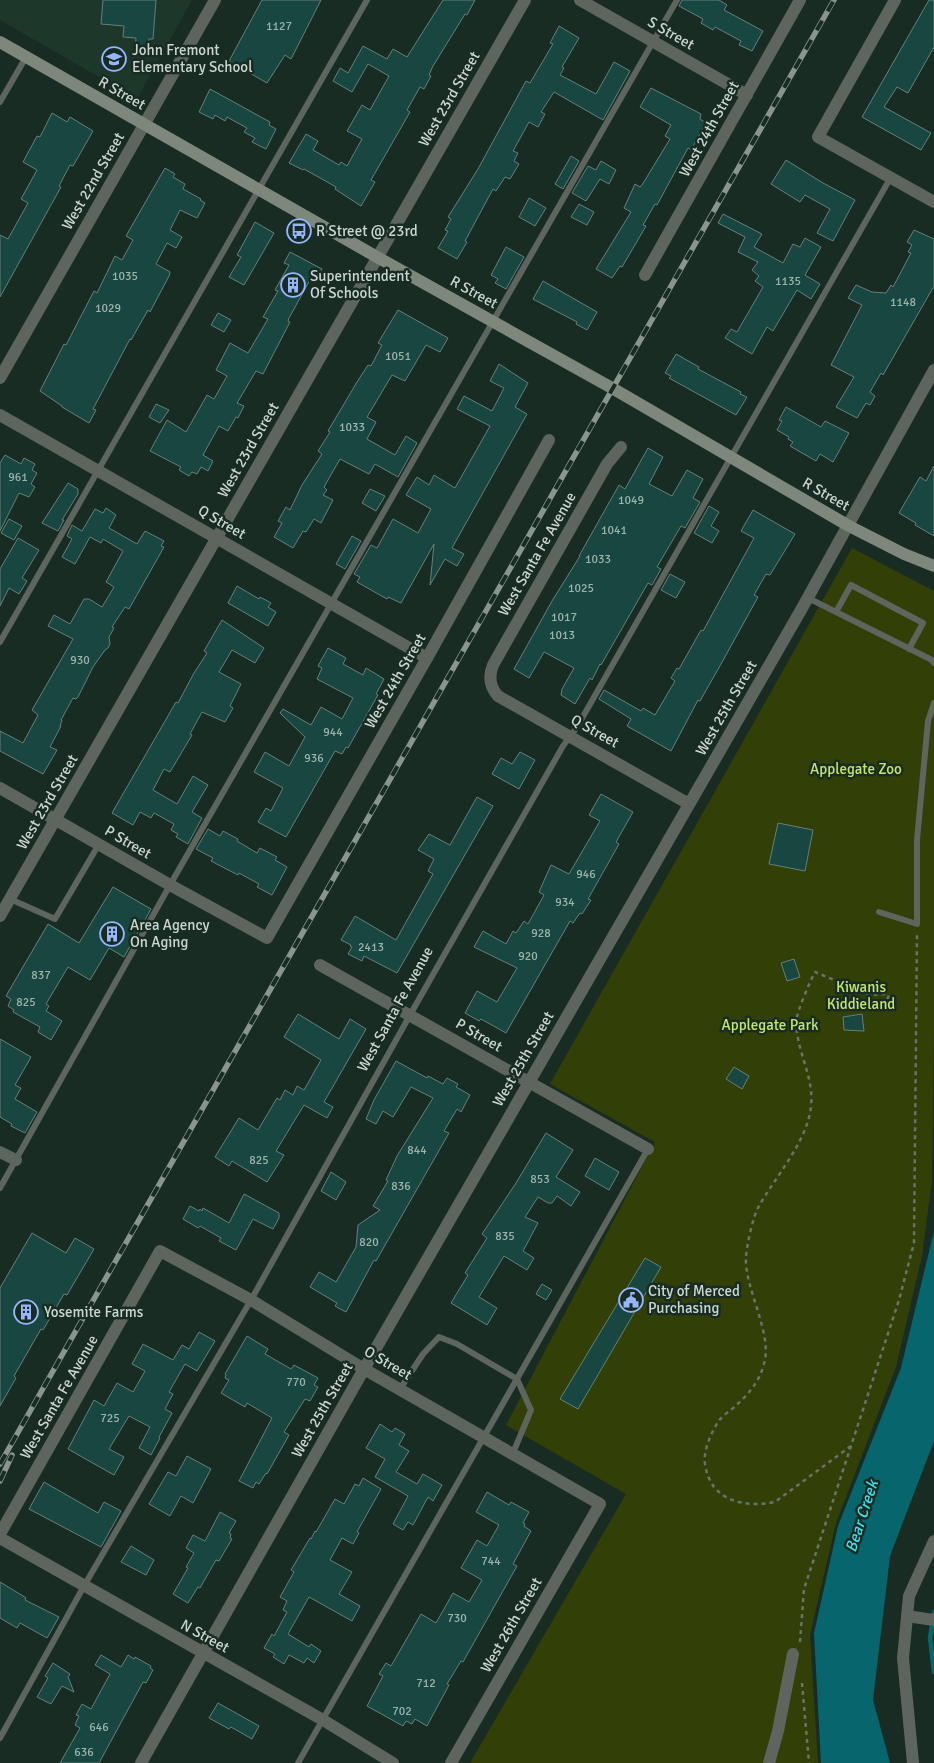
<svg xmlns="http://www.w3.org/2000/svg" width="934" height="1763" viewBox="0 0 934 1763" font-family="Signika,sans-serif">
<style>
.built{fill:#1e372b}
.green{fill:#323f06}
.water{fill:#07666d}
.lines{fill:none;stroke-linecap:round;stroke-linejoin:round}
.stream{stroke:#07666d;stroke-width:4.5}
.building{fill:#184741;stroke:#677f7b}
.path{stroke:#65756d;stroke-width:2.5;stroke-dasharray:4 4;stroke-linecap:butt}
.lane{stroke:#5e645e;stroke-width:6}
.street{stroke:#5e645e;stroke-width:12}
.secondary{stroke:#7d877c;stroke-width:12}
.rail-casing{stroke:#88968e;stroke-width:5.5}
.rail{stroke:#192c23;stroke-width:4;stroke-dasharray:11;stroke-linecap:butt}
.labels{text-anchor:middle;stroke-width:5;stroke-linejoin:round;paint-order:stroke}
.number-label{font-size:12px;fill:#9fb3ad}
.street-label{font-size:15px;fill:#ccd7d1;stroke:#192c23}
.poi-label{font-size:15px;fill:#ccd7d1;stroke:#192c23;text-anchor:start}
.park-label{font-size:15px;fill:#c5e767;stroke:#192c23}
.water-label{font-size:16px;font-style:italic;fill:#3fddec;stroke:#192c23}
</style>
<rect width="100%" height="100%" fill="#192c23"/>
<polygon class="built" points="0,0 192,0 137,99 0,20"/>
<polygon class="green" points="852,548 934,591 934,1028 932,1181 922,1256 896,1367 836,1523 810,1635 818,1763 470,1763 626,1494 506,1425 655,1142 550,1084"/>
<polygon class="water" points="934,1231 934,1441 890,1556 873,1700 890,1763 821,1763 814,1633 838,1526 901,1368"/>
<g class="lines">
<polyline class="stream" points="934,1612 930,1638 934,1672"/>
</g>
<g class="building">
<polygon points="103,0 156,0 153,39 149,39 148,50 135,48 136,38 123,37 124,26 101,24"/>
<polygon points="262,0 321,0 291,59 285,55 267,83 229,61"/>
<polygon points="443,0 475,0 467,15 465,14 433,66 429,75 431,76 424,89 420,87 407,110 410,112 371,180 375,182 361,206 335,189 336,187 329,183 304,169 303,170 289,163 306,134 318,141 313,150 339,165 341,162 347,166 362,139 347,131 362,105 370,110 389,76 368,64 352,92 333,81 340,68 348,73 363,46 387,59 393,49 407,57"/>
<polygon points="682,0 719,0 727,5 724,10 763,31 752,51 739,45 741,41 715,27 713,30 701,23 703,19 679,6"/>
<polygon points="929,0 934,0 934,47 908,93 897,87 884,107 931,133 921,150 862,117"/>
<polygon points="559,26 579,38 562,67 564,68 560,75 596,94 614,62 630,71 603,120 554,92 541,112 545,114 538,127 529,122 513,151 518,153 514,161 519,164 510,179 505,177 496,191 493,189 465,241 467,242 457,259 438,248 448,231 445,230 451,219 448,217 478,169 526,81 530,83 553,44 550,43"/>
<polygon points="651,88 701,114 700,119 706,123 691,150 688,148 657,205 655,204 643,225 646,226 622,267 620,266 612,278 596,269 631,212 624,208 635,184 640,187 642,185 670,139 665,136 671,125 640,107"/>
<polygon points="210,89 270,122 269,125 276,129 266,149 252,142 255,138 244,132 247,128 227,117 225,121 215,115 213,119 199,112"/>
<polygon points="52,113 67,122 70,117 93,131 73,166 70,165 59,186 61,187 0,297 0,235 8,239 28,203 21,199 37,170 23,162 37,136 40,137"/>
<polygon points="571,156 579,161 563,189 555,184"/>
<polygon points="786,160 823,183 855,200 833,241 817,233 830,209 805,195 800,202 771,184"/>
<polygon points="601,161 616,170 609,184 600,179 586,201 572,193 588,166 596,170"/>
<polygon points="165,168 175,174 173,177 185,184 183,189 201,199 200,200 205,203 197,218 180,210 170,230 182,237 176,248 167,243 156,264 170,272 169,276 150,312 148,310 131,340 130,339 93,409 96,410 89,423 62,407 62,406 40,391 64,344 66,345 94,291 97,293 115,256 122,260 133,240 126,236"/>
<polygon points="529,198 546,208 535,226 519,217"/>
<polygon points="579,204 594,212 587,225 571,217"/>
<polygon points="723,214 762,234 754,247 783,263 793,244 800,247 805,238 821,247 805,275 820,284 811,299 797,290 773,331 767,327 752,354 725,338 731,329 737,332 763,287 755,281 759,276 752,270 758,262 738,252 745,237 718,223"/>
<polygon points="255,222 274,233 244,285 229,277 241,257 237,255"/>
<polygon points="914,230 934,239 934,286 883,375 881,373 870,392 875,396 870,405 866,403 857,418 836,407 854,377 831,365 862,305 848,298 856,285 872,292 886,293 891,285 893,287 911,253 908,252 912,245 907,242"/>
<polygon points="506,247 524,257 506,289 495,283 498,279 491,275"/>
<polygon points="290,252 322,269 316,280 311,278 289,318 288,321 290,322 263,374 256,371 246,388 237,403 244,406 238,418 236,417 228,431 219,426 203,455 213,461 208,471 201,467 197,474 192,472 189,476 179,470 181,467 150,451 167,420 186,432 207,395 214,399 227,376 216,370 230,343 248,353 268,319 263,317 278,291 275,290 289,265 284,263"/>
<polygon points="543,281 597,312 587,330 576,324 577,322 533,299"/>
<polygon points="398,310 448,338 440,352 426,345 405,381 392,375 367,417 376,422 367,439 395,455 406,436 417,443 398,477 375,464 369,474 340,459 324,487 327,490 323,495 333,500 321,523 314,519 306,532 303,531 293,548 274,537 282,523 278,521 286,507 290,510 302,485 322,454 318,451 330,432 328,431 357,382 368,365 371,366 382,345 378,343"/>
<polygon points="218,313 231,320 224,332 211,325"/>
<polygon points="676,354 699,367 698,369 741,392 740,394 747,397 736,415 669,378 671,376 665,373"/>
<polygon points="499,364 528,383 515,407 527,414 452,548 464,554 457,566 445,559 430,585 434,544 401,603 388,597 387,599 357,582 360,577 354,574 371,545 377,548 393,519 418,533 431,509 406,495 417,477 429,485 434,475 455,488 490,426 457,409 464,396 492,411 504,388 490,381"/>
<polygon points="156,404 169,410 160,423 149,417"/>
<polygon points="786,407 821,427 825,421 849,433 833,462 820,454 816,461 790,446 793,442 788,439 789,437 777,430 782,421 779,420"/>
<polygon points="648,448 663,457 649,484 672,496 687,470 703,479 693,498 700,502 685,528 681,526 657,567 661,569 652,585 648,583 601,665 600,664 592,680 590,678 575,704 561,695 562,689 574,668 544,652 529,678 514,669 552,601 580,556 579,556 619,485 625,489"/>
<polygon points="5,455 21,464 24,458 35,464 32,470 37,473 31,484 35,487 29,497 19,493 0,531 0,463"/>
<polygon points="934,466 934,536 915,525 916,523 899,513 920,477 926,481"/>
<polygon points="68,483 78,489 78,494 62,520 64,520 58,531 42,523"/>
<polygon points="370,489 385,496 376,511 362,503"/>
<polygon points="709,506 719,512 711,526 719,531 712,543 694,533"/>
<polygon points="106,508 116,515 109,528 137,544 145,531 164,541 161,546 164,547 129,609 125,607 112,627 114,628 109,637 110,644 108,648 105,650 93,667 78,697 76,699 73,698 61,720 62,720 60,726 61,726 50,747 57,750 43,774 0,751 0,731 23,743 38,715 32,710 73,639 48,626 54,615 70,624 84,599 89,599 102,607 114,587 106,582 123,551 103,539 101,543 90,537 75,564 62,557 72,539 67,536 72,525 82,531 95,509 103,513"/>
<polygon points="753,510 795,534 770,575 766,574 754,595 758,597 721,664 700,701 698,700 671,751 627,726 631,719 599,699 604,690 641,711 643,708 655,715 675,681 671,678 677,668 679,669 701,630 703,631 754,538 741,531"/>
<polygon points="9,519 22,526 14,540 1,533"/>
<polygon points="352,536 361,541 345,569 336,564"/>
<polygon points="18,538 39,550 22,578 27,581 19,594 9,588 0,606 0,569"/>
<polygon points="670,574 685,582 676,598 661,590"/>
<polygon points="237,586 259,599 260,597 271,603 268,607 276,612 268,626 228,603"/>
<polygon points="222,620 264,648 255,663 232,650 219,672 241,684 230,706 233,708 225,722 202,712 190,734 192,735 170,772 164,769 153,790 177,804 193,776 208,785 192,812 202,818 188,844 176,837 178,834 171,830 174,824 154,813 151,818 140,812 133,825 112,813 176,702 178,703 194,673 207,653 204,651"/>
<polygon points="328,648 346,658 343,664 363,675 366,668 384,679 376,694 378,695 348,748 346,747 342,754 335,751 286,837 258,822 266,808 271,811 283,788 254,772 265,752 289,766 305,737 280,713 283,709 311,725 321,707 342,719 353,698 317,679 322,668 318,666"/>
<polygon points="520,752 535,760 519,789 492,774 501,758 512,764"/>
<polygon points="601,794 633,812 616,842 619,844 588,899 591,900 582,914 580,913 573,923 570,921 506,1033 481,1019 479,1021 465,1013 477,991 497,1002 517,968 474,947 483,931 506,944 513,931 516,933 524,921 528,924 544,895 539,892 551,865 569,874 600,821 589,815"/>
<polygon points="477,797 493,806 397,973 364,956 362,961 348,954 352,947 350,946 351,945 341,940 355,916 396,940 433,874 428,871 434,859 418,850 429,834 450,845"/>
<polygon points="778,823 813,830 805,871 769,864"/>
<polygon points="208,829 220,836 223,831 238,839 237,841 257,853 260,848 277,857 275,860 287,867 272,895 257,887 259,884 239,873 238,875 211,861 213,858 196,849"/>
<polygon points="113,887 151,909 124,957 109,948 90,980 68,967 46,1004 49,1006 46,1011 62,1021 51,1040 38,1032 40,1027 13,1012 14,1010 8,1006 11,999 6,996 48,924 79,943"/>
<polygon points="794,959 800,977 787,981 781,963"/>
<polygon points="298,1014 339,1039 350,1019 366,1029 324,1102 333,1107 327,1118 304,1105 276,1151 284,1155 267,1182 232,1161 229,1166 215,1157 239,1118 258,1130 277,1098 280,1100 285,1090 293,1095 297,1086 304,1090 321,1060 284,1037"/>
<polygon points="862,1014 864,1031 844,1030 843,1017"/>
<polygon points="0,1039 31,1057 15,1085 21,1088 15,1099 37,1112 25,1133 11,1126 12,1124 0,1117"/>
<polygon points="396,1061 427,1078 428,1076 443,1084 447,1078 458,1084 456,1087 470,1095 461,1112 457,1109 444,1131 449,1133 376,1261 374,1260 346,1312 335,1306 337,1303 310,1287 319,1272 336,1282 356,1247 358,1225 380,1210 373,1206 388,1181 386,1180 397,1156 433,1098 411,1087 393,1117 383,1111 376,1124 366,1119 374,1100"/>
<polygon points="734,1067 749,1076 742,1089 726,1079"/>
<polygon points="546,1133 573,1150 556,1177 580,1192 571,1206 557,1196 552,1203 548,1203 538,1197 525,1217 538,1223 523,1251 534,1258 527,1270 504,1256 479,1297 497,1308 487,1325 451,1303 468,1275 465,1273 487,1238 482,1234 516,1183"/>
<polygon points="595,1158 619,1172 609,1190 585,1176"/>
<polygon points="331,1172 346,1182 336,1200 321,1191"/>
<polygon points="244,1194 279,1213 279,1218 273,1229 253,1219 236,1250 219,1241 221,1238 200,1226 198,1228 183,1219 190,1206 199,1211 200,1209 202,1211 203,1208 229,1223"/>
<polygon points="32,1233 66,1253 75,1238 94,1249 67,1295 64,1294 43,1330 41,1329 14,1376 16,1378 0,1406 0,1288"/>
<polygon points="645,1258 661,1267 578,1409 560,1399"/>
<polygon points="542,1284 552,1290 546,1300 536,1294"/>
<polygon points="199,1332 215,1341 197,1371 185,1364 169,1392 173,1394 165,1409 172,1413 159,1437 160,1438 151,1455 139,1448 150,1427 129,1416 109,1449 124,1457 114,1475 68,1449 94,1400 104,1406 117,1383 133,1392 145,1371 132,1364 143,1344 173,1360 182,1345 189,1349"/>
<polygon points="247,1336 268,1349 265,1354 291,1369 294,1365 318,1378 314,1385 318,1387 310,1401 305,1399 284,1432 289,1435 267,1474 266,1473 259,1484 256,1482 253,1488 239,1481 272,1418 247,1403 245,1407 221,1393 229,1380 225,1378 226,1375 225,1374"/>
<polygon points="380,1424 392,1432 395,1428 405,1434 399,1445 409,1451 396,1472 417,1484 423,1474 442,1485 433,1501 428,1497 413,1525 408,1522 403,1530 393,1524 408,1496 375,1477 385,1459 366,1448"/>
<polygon points="187,1456 211,1469 193,1503 181,1496 170,1516 149,1504 168,1472 176,1476"/>
<polygon points="363,1478 381,1489 357,1532 359,1533 353,1544 342,1538 330,1560 352,1572 339,1594 360,1606 352,1621 309,1597 288,1634 309,1647 311,1644 321,1651 314,1663 307,1658 304,1663 289,1655 284,1664 273,1657 275,1654 264,1648 272,1634 274,1636 287,1612 283,1610 287,1601 280,1597 294,1572 291,1570 310,1538 311,1539 315,1531 316,1532 335,1499 344,1504 355,1484 359,1486"/>
<polygon points="44,1482 98,1513 104,1502 121,1511 101,1547 29,1509"/>
<polygon points="487,1492 509,1505 511,1502 529,1512 523,1523 525,1524 524,1526 531,1531 513,1564 517,1566 463,1662 461,1661 447,1684 449,1685 427,1726 415,1719 412,1724 406,1721 403,1726 367,1706 383,1676 379,1674 386,1663 391,1666 421,1614 436,1623 453,1593 469,1602 482,1580 461,1568 477,1540 487,1546 499,1525 476,1512"/>
<polygon points="220,1512 236,1521 229,1533 231,1534 230,1538 232,1539 219,1561 216,1560 200,1588 198,1587 188,1603 173,1594 188,1568 186,1567 194,1553 186,1548 193,1535 205,1541"/>
<polygon points="131,1546 154,1560 146,1575 121,1562"/>
<polygon points="0,1582 23,1596 26,1598 25,1600 59,1617 47,1638 20,1623 17,1628 0,1618"/>
<polygon points="101,1655 121,1667 128,1655 134,1659 135,1657 151,1666 150,1668 153,1670 146,1683 143,1682 99,1763 60,1763 80,1728 75,1725 79,1716 76,1715 82,1704 91,1709 110,1674 95,1665"/>
<polygon points="53,1663 70,1674 68,1677 74,1692 62,1686 51,1704 37,1697 48,1678 45,1676"/>
<polygon points="218,1703 259,1726 252,1739 231,1727 229,1729 209,1718"/>
</g>
<g class="lines">
<g class="path">
<path d="M851 1446 775 1502C744 1508 710 1501 705 1464 703 1451 711 1433 718 1422 721 1417 727 1413 732 1409 747 1396 759 1383 764 1364 773 1333 744 1288 746 1257 747 1244 753 1216 759 1206 776 1176 808 1140 811 1106 814 1080 800 1057 797 1032 797 1029 795 1024 796 1021 797 1012 810 981 815 972L870 995 885 994 889 995 884 1008 873 1003 870 995"/>
<polyline points="800,1642 804,1589 899,1300 914,1243 917,933"/>
<polyline points="802,1683 809,1763"/>
</g>
<g class="lane">
<polyline points="0,102 26,57"/>
<polyline points="808,598 932,660 934,663"/>
<polyline points="836,612 851,585 923,623 909,649"/>
<polyline points="0,642 367,0"/>
<polyline points="10,899 55,919 99,844"/>
<polyline points="879,912 917,924 917,840 928,721 934,703"/>
<polyline points="0,1188 170,885 677,0"/>
<polyline points="400,1389 423,1354 439,1337 457,1344 517,1379 531,1410 513,1453"/>
<polyline points="0,1738 84,1586 251,1300 410,1015 563,746 577,727 891,177"/>
<polyline points="298,1763 648,1149"/>
</g>
<g class="street">
<polyline points="580,0 747,95"/>
<polyline points="895,0 818,137 934,202"/>
<polyline points="645,275 800,0"/>
<polyline points="0,378 215,0"/>
<polyline points="0,415 427,658"/>
<path d="M621 447 607 464 493 665C488 677 490 687 498 696L689 804"/>
<polyline points="0,788 170,885 267,938 427,658 549,440"/>
<polyline points="0,916 525,0"/>
<polyline points="320,965 648,1149"/>
<polyline points="0,1152 16,1160"/>
<polyline points="0,1534 160,1251 251,1300 364,1369 600,1504 451,1763"/>
<polyline points="0,1538 323,1720 393,1763"/>
<polyline points="907,1616 934,1620"/>
<polyline points="141,1763 364,1369 801,610 934,370"/>
<polyline points="769,1763 778,1731 793,1654"/>
<polyline points="913,1763 903,1658 909,1596 934,1541"/>
</g>
<polyline class="secondary" points="0,42 377,257 612,388 849,526 904,554 934,566"/>
<g class="rail-casing">
<g id="rail">
<polyline points="0,1464 834,0"/>
<polyline points="0,1481 12,1455"/>
</g>
</g>
<use href="#rail" class="rail"/>
</g>
<defs>
<g id="school-ring" transform="scale(1.25)"><circle r="9.5" fill="#192c23" stroke="#96b6fd" stroke-width="1.5"/><path d="M0-5L7-2L0 1L-7-2ZM-4 1L0 2.5L4 1V4Q0 6-4 4Z" fill="#96b6fd"/></g>
<g id="bus-ring" transform="scale(1.25)"><circle r="9.5" fill="#192c23" stroke="#96b6fd" stroke-width="1.5"/><path d="M-5-6H5V4H4V6H2V4H-2V6H-4V4H-5ZM-3.5-4V0h7V-4ZM-3.5 1.2v1.5H-2V1.2ZM2 1.2v1.5H3.5V1.2Z" fill="#96b6fd"/></g>
<g id="building-ring" transform="scale(1.25)"><circle r="9.5" fill="#192c23" stroke="#96b6fd" stroke-width="1.5"/><path d="M-4-6H4V6H1V3H-1V6H-4ZM-2.5-4.3h1.7v1.8h-1.7ZM.8-4.3h1.7v1.8H.8ZM-2.5-1h1.7V.8h-1.7ZM.8-1h1.7V.8H.8Z" fill="#96b6fd"/></g>
<g id="civic-ring" transform="scale(1.25)"><circle r="9.5" fill="#192c23" stroke="#96b6fd" stroke-width="1.5"/><path d="M-.6-6.5H3V-4.5H.6V-3L4-1V1h2V6H-6V1h2V-1L-.6-3ZM-1.2 2.5V6h2.4V2.5Z" fill="#96b6fd"/></g>
</defs>
<g fill-rule="evenodd">
<use href="#school-ring" x="114" y="59"/>
<use href="#bus-ring" x="299" y="231"/>
<use href="#building-ring" x="293" y="285"/>
<use href="#building-ring" x="112" y="934"/>
<use href="#civic-ring" x="631" y="1300"/>
<use href="#building-ring" x="26" y="1312"/>
</g>
<g class="labels">
<g class="number-label">
<text x="279" y="30">1127</text>
<text x="125" y="280">1035</text>
<text x="788" y="285">1135</text>
<text x="903" y="306">1148</text>
<text x="108" y="312">1029</text>
<text x="398" y="360">1051</text>
<text x="352" y="431">1033</text>
<text x="18" y="481">961</text>
<text x="631" y="504">1049</text>
<text x="614" y="534">1041</text>
<text x="598" y="563">1033</text>
<text x="581" y="592">1025</text>
<text x="564" y="621">1017</text>
<text x="562" y="639">1013</text>
<text x="80" y="664">930</text>
<text x="333" y="736">944</text>
<text x="314" y="762">936</text>
<text x="586" y="878">946</text>
<text x="565" y="906">934</text>
<text x="541" y="937">928</text>
<text x="371" y="951">2413</text>
<text x="528" y="960">920</text>
<text x="41" y="979">837</text>
<text x="26" y="1006">825</text>
<text x="417" y="1154">844</text>
<text x="259" y="1164">825</text>
<text x="540" y="1183">853</text>
<text x="401" y="1190">836</text>
<text x="505" y="1240">835</text>
<text x="369" y="1246">820</text>
<text x="296" y="1386">770</text>
<text x="110" y="1422">725</text>
<text x="491" y="1565">744</text>
<text x="457" y="1622">730</text>
<text x="426" y="1687">712</text>
<text x="402" y="1715">702</text>
<text x="99" y="1731">646</text>
<text x="84" y="1756">636</text>
</g>
<g class="street-label">
<text transform="translate(671 33) rotate(30)" y="5">S Street</text>
<text transform="translate(122 93) rotate(30)" y="5">R Street</text>
<text transform="translate(449 99) rotate(-60)" y="5">West 23rd Street</text>
<text transform="translate(709 129) rotate(-61)" y="5">West 24th Street</text>
<text transform="translate(93 181) rotate(-60)" y="5">West 22nd Street</text>
<text transform="translate(474 292) rotate(29)" y="5">R Street</text>
<text transform="translate(248 450) rotate(-60)" y="5">West 23rd Street</text>
<text transform="translate(826 494) rotate(30)" y="5">R Street</text>
<text transform="translate(222 522) rotate(30)" y="5">Q Street</text>
<text transform="translate(537 554) rotate(-60)" y="5">West Santa Fe Avenue</text>
<text transform="translate(395 681) rotate(-60)" y="5">West 24th Street</text>
<text transform="translate(726 708) rotate(-60)" y="5">West 25th Street</text>
<text transform="translate(595 731) rotate(29)" y="5">Q Street</text>
<text transform="translate(47 802) rotate(-60)" y="5">West 23rd Street</text>
<text transform="translate(128 842) rotate(30)" y="5">P Street</text>
<text transform="translate(395 1009) rotate(-61)" y="5">West Santa Fe Avenue</text>
<text transform="translate(479 1035) rotate(30)" y="5">P Street</text>
<text transform="translate(523 1059) rotate(-60)" y="5">West 25th Street</text>
<text transform="translate(388 1363) rotate(30)" y="5">O Street</text>
<text transform="translate(59 1397) rotate(-60)" y="5">West Santa Fe Avenue</text>
<text transform="translate(322 1410) rotate(-60)" y="5">West 25th Street</text>
<text transform="translate(511 1625) rotate(-60)" y="5">West 26th Street</text>
<text transform="translate(205 1636) rotate(29)" y="5">N Street</text>
</g>
<g class="poi-label">
<text x="132" y="55">John Fremont<tspan x="132" dy="17">Elementary School</tspan></text>
<text x="316" y="236">R Street @ 23rd</text>
<text x="310" y="281">Superintendent<tspan x="310" dy="17">Of Schools</tspan></text>
<text x="130" y="930">Area Agency<tspan x="130" dy="17">On Aging</tspan></text>
<text x="648" y="1296">City of Merced<tspan x="648" dy="17">Purchasing</tspan></text>
<text x="44" y="1317">Yosemite Farms</text>
</g>
<g class="park-label">
<text x="856" y="774">Applegate Zoo</text>
<text x="861" y="992">Kiwanis<tspan x="861" dy="17">Kiddieland</tspan></text>
<text x="770" y="1030">Applegate Park</text>
</g>
<g class="water-label">
<text transform="translate(861 1516) rotate(-72)" y="6">Bear Creek</text>
</g>
</g>
</svg>
